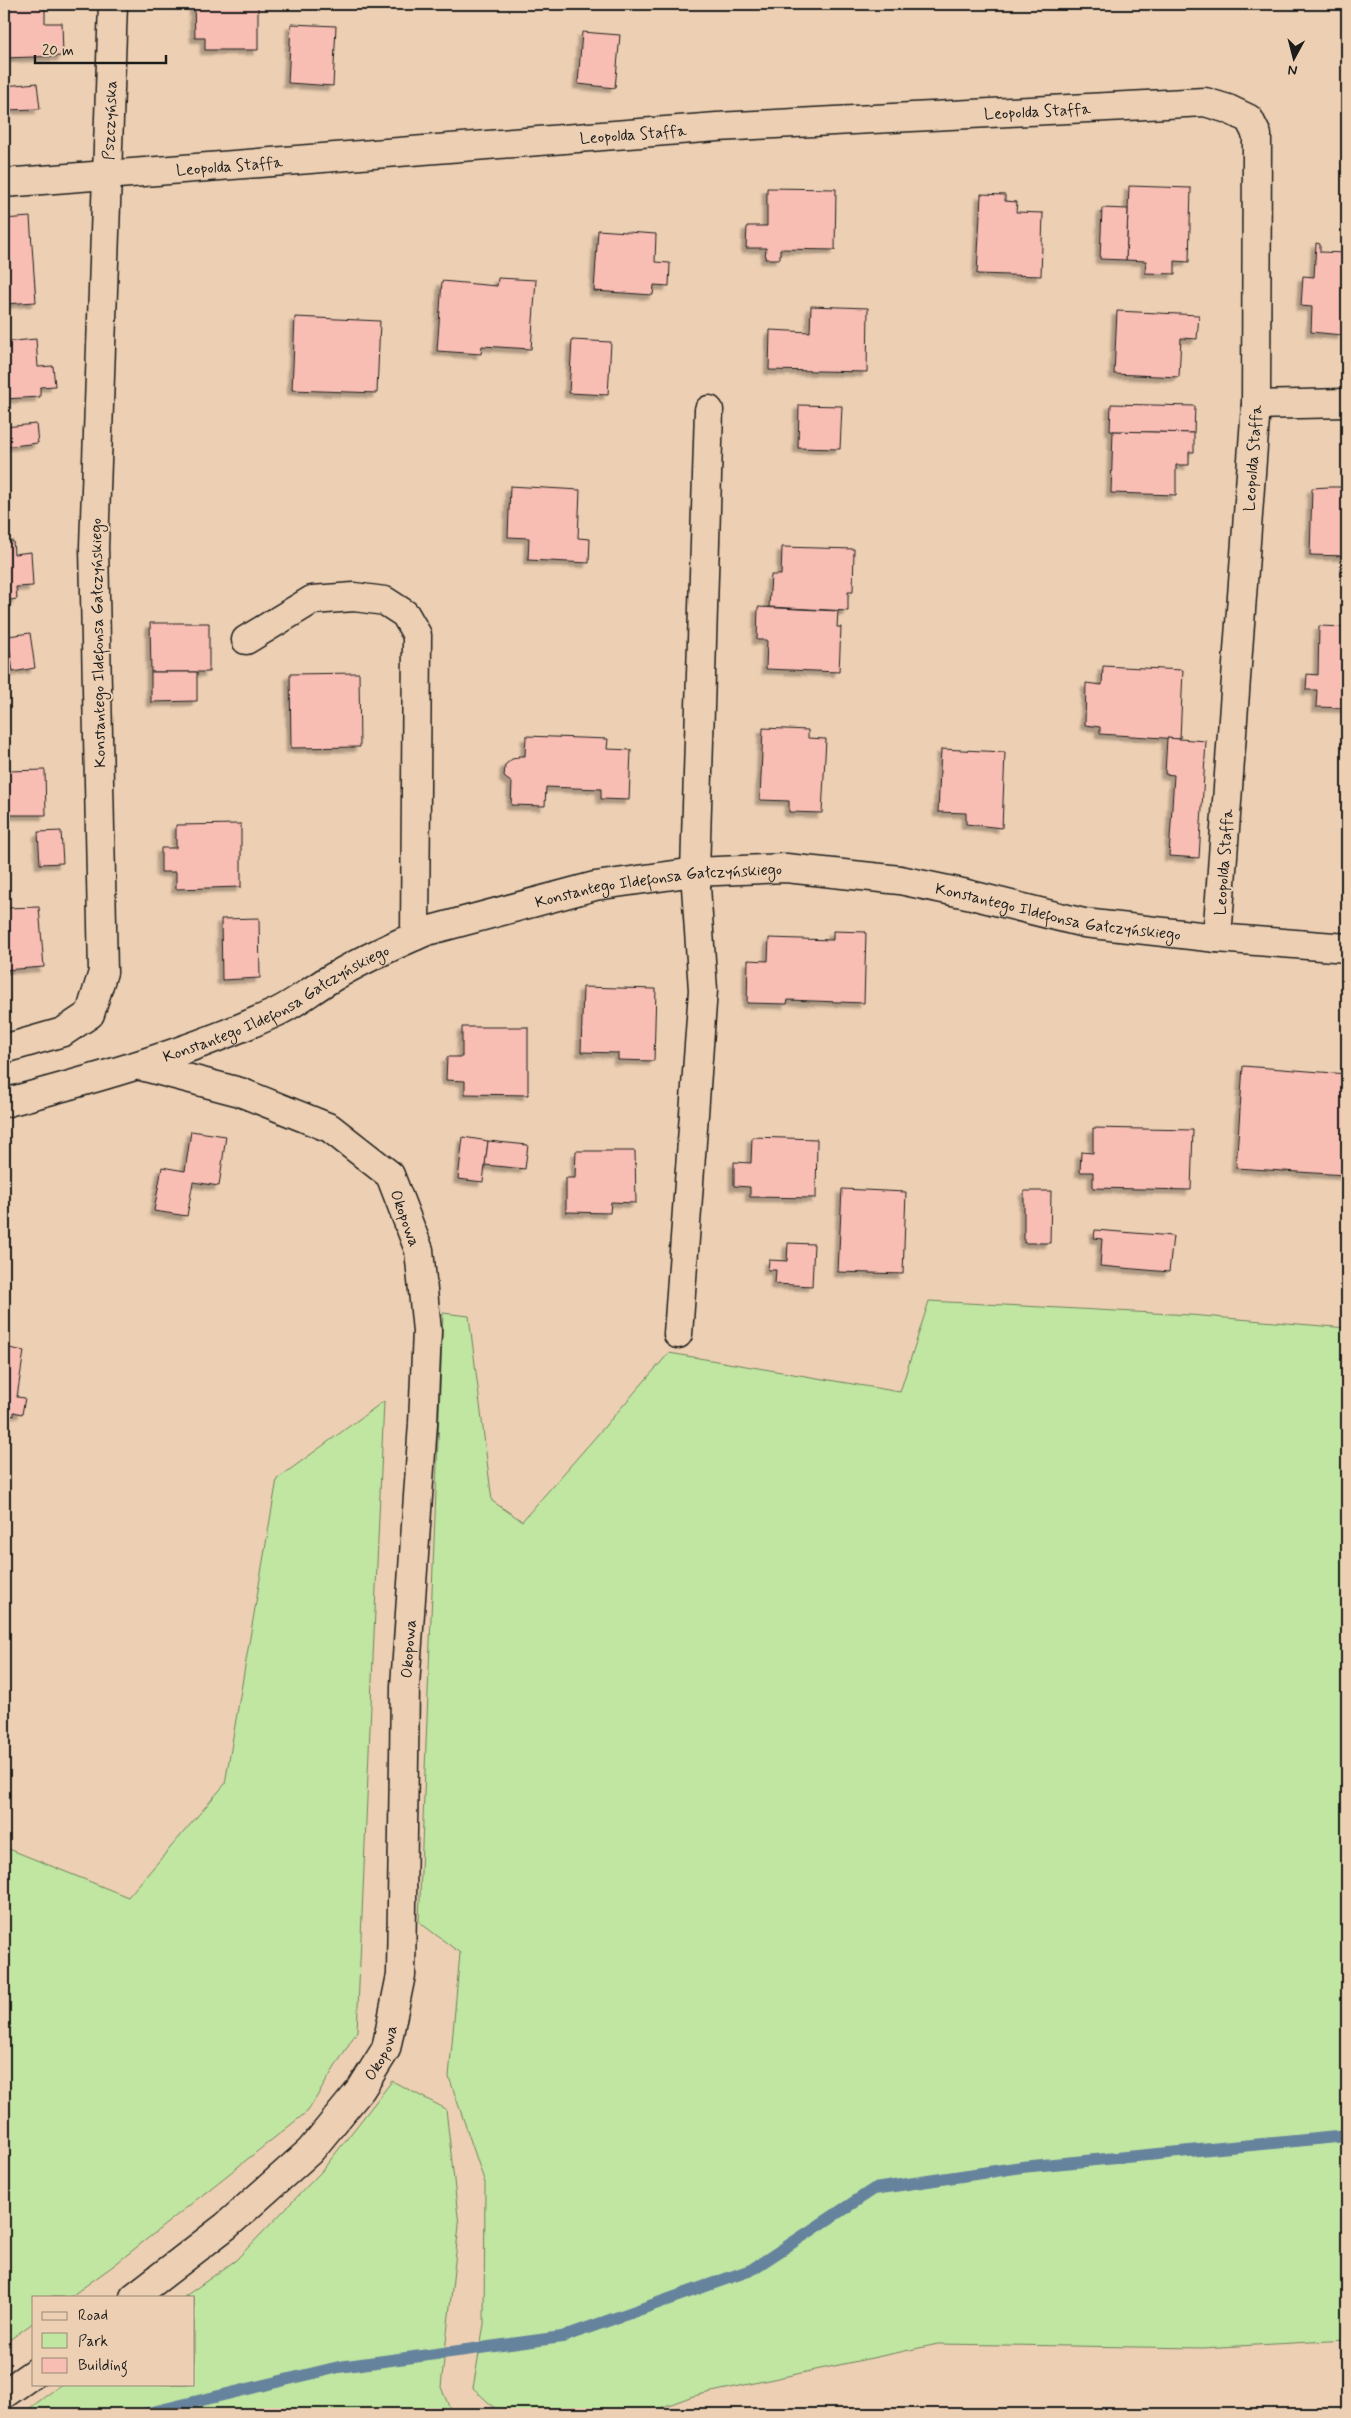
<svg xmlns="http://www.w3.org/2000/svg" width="1351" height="2418" viewBox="0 0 1351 2418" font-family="Mynerve,sans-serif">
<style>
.green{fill:#c0e6a1;stroke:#6e815e}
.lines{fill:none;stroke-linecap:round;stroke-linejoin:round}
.stream{stroke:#66839d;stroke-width:12}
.building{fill:#f8bdb3;stroke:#1c1c1c;filter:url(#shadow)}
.minor-casing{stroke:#1c1c1c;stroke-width:31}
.minor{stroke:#edd0b3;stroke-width:28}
.labels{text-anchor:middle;stroke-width:4;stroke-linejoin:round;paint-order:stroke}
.street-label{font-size:16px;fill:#1c1c1c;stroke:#edd0b3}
</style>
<defs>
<filter id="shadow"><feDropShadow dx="-4.5" dy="4.5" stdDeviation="1" flood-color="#0004"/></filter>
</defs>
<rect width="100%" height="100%" fill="#edd0b3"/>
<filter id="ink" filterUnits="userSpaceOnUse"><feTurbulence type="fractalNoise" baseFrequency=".02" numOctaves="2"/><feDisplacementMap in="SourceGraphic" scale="10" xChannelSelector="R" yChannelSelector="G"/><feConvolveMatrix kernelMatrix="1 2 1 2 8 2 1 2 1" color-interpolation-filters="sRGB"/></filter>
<g filter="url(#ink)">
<g class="green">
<polygon points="929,1301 1190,1315 1347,1328 1347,2340 1202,2348 938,2344 693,2396 644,2414 501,2414 473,2388 484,2324 485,2183 449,2077 460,1953 419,1922 443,1313 469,1316 492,1501 522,1521 669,1353 900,1392"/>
<polygon points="384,1401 357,2031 308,2111 113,2266 70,2297 34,2297 34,2322 4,2344 4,1847 128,1897 225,1784 277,1479"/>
<polygon points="392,2081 446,2109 459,2225 441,2387 452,2414 22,2414 62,2384 194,2384 194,2297 184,2297 236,2260 321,2172"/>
</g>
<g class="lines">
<polyline class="stream" points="144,2414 339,2367 562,2337 751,2270 874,2189 1022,2167 1347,2136"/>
</g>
<g class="building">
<polygon points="4,4 45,4 45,23 62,23 63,56 4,58"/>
<polygon points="194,4 258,4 258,50 205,50 205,38 195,38"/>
<polygon points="291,24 336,26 333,86 288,83"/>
<polygon points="582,32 620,35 615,88 578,84"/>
<polygon points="37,83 40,109 4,110 4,86"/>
<polygon points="1129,186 1191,188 1189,262 1175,261 1175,274 1145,273 1146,261 1126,260"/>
<polygon points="767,188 836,189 835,250 780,249 780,259 765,259 766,248 746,248 747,226 767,226"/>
<polygon points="981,194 1005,195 1005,201 1017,202 1016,212 1043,213 1041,276 977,274"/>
<polygon points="1102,208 1128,209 1126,260 1100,259"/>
<polygon points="30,217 36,302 4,304 4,219"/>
<polygon points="598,230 656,234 655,262 670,263 669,286 654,285 653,295 594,291"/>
<polygon points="1316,243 1320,244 1320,252 1347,253 1347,330 1343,330 1342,335 1311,332 1312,307 1301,306 1303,276 1314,277"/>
<polygon points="498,278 536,280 531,349 482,346 481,354 437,351 442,281 497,286"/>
<polygon points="811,306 868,308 867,372 769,370 770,330 810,332"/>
<polygon points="1117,311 1199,315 1197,339 1181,338 1179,377 1114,374"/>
<polygon points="295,317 380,321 377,393 292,390"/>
<polygon points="36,339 38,367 53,366 55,386 40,387 40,397 4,399 4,342"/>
<polygon points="572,340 611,342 608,395 569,393"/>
<polygon points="1111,404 1195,406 1194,433 1110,431"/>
<polygon points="799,405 842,406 840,449 798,448"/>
<polygon points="36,424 38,443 4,447 4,427"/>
<polygon points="1113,431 1194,433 1194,452 1189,452 1189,465 1176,465 1176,495 1111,493"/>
<polygon points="510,486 580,490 578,538 590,539 589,563 528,560 529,538 508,537"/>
<polygon points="1329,487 1347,487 1347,556 1310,555 1312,488"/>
<polygon points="13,541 14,554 31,552 33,586 16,587 17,599 4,601 4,542"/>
<polygon points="782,547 854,549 853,592 848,592 848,611 769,607 771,575 781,575"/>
<polygon points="758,607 838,611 837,627 841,627 839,672 766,669 767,640 757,640"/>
<polygon points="150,623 209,623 209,672 151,672"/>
<polygon points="1319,626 1347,627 1347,708 1316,707 1317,690 1306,690 1307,674 1318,675"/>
<polygon points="30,633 35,668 13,672 8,636"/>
<polygon points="4,636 8,636 10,655 4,656"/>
<polygon points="1103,666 1183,670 1180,739 1100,734 1100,727 1085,725 1086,683 1102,685"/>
<polygon points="151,672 197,672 197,701 151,702"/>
<polygon points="359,673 360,747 291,748 290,674"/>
<polygon points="763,728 808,730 808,738 826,739 822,813 789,812 789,801 760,800"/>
<polygon points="526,736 608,739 607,749 631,750 629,800 601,799 601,789 546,787 545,806 511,805 512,783 504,777 505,765 512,759 518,758 518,756 525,756"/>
<polygon points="1167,738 1206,741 1199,858 1169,856 1174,775 1165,774"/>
<polygon points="941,749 1005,752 1002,828 966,824 966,813 938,812"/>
<polygon points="45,770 46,815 8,815 7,771"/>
<polygon points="241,824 241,887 176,889 176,872 161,872 161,848 176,848 176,825"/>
<polygon points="61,831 63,863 40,864 38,832"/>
<polygon points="39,907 44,967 4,970 4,908"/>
<polygon points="259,918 260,978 222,980 221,919"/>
<polygon points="833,931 866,932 864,1003 788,1000 787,1004 747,1003 748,960 768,961 769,938 833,940"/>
<polygon points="583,987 656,989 654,1061 618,1060 618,1053 581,1052"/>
<polygon points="462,1027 528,1027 528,1095 465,1094 465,1081 446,1080 447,1057 462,1057"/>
<polygon points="1243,1066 1347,1074 1345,1175 1236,1168"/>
<polygon points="1093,1128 1193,1130 1191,1190 1093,1188 1093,1172 1080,1172 1081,1152 1093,1153"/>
<polygon points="191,1131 226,1136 219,1186 193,1182 187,1216 154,1211 162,1167 185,1171"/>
<polygon points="463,1137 488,1141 483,1182 458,1179"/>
<polygon points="752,1137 817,1139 816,1198 750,1197 750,1187 734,1186 734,1162 751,1163"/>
<polygon points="488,1141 528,1145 525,1169 485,1165"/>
<polygon points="576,1151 635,1151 636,1203 611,1202 610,1213 566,1212 566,1178 575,1178"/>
<polygon points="842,1189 906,1192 903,1274 838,1272"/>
<polygon points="1024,1191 1051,1191 1050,1243 1024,1243"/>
<polygon points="1095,1230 1173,1236 1169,1272 1100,1266 1102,1239 1094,1238"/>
<polygon points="788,1243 814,1244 812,1286 775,1284 776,1270 768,1270 769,1260 787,1261"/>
<polygon points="4,1347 24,1351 17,1397 25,1398 22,1414 14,1412 14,1416 4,1414"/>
</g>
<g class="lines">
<g class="minor-casing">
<g id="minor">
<path id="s1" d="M4 183 717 127 1205 102 1228 109 1249 119 1257 135 1256 405 1217 938"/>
<polyline points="1256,405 1347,403"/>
<polyline points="246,640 312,600 354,597 385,601 405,614 417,635 415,936"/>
<path id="s2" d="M4 1049 63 1032 90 1014 103 972 94 547 113 4"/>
<path id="s3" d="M4 1103C98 1078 188 1053 277 1012 294 1004 309 992 325 982 357 962 392 946 427 931L595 886 695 872 786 868 900 880 967 894 1084 923 1217 938 1347 948"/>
<polyline points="678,1334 703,990 695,872 709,410"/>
<path id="s4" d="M134 2297 226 2226 310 2151 361 2089 386 2049 401 1975 405 1686 423 1423 427 1331 419 1250 390 1175 330 1128 240 1092 141 1066"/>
<polyline points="4,2394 34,2373"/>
</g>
</g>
<use href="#minor" class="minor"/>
</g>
</g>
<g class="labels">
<g class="street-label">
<text dy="6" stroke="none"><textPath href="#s1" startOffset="1036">Leopolda Staffa</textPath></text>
<text dy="6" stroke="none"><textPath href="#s2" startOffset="990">Pszczyńska</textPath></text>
<text dy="6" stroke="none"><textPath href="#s1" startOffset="631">Leopolda Staffa</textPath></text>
<text dy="6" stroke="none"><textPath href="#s1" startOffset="226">Leopolda Staffa</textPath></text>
<text transform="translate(1252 458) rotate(-86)" y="6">Leopolda Staffa</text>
<text transform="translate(97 643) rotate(-91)" y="6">Konstantego Ildefonsa Gałczyńskiego</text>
<text transform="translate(1223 862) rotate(-86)" y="6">Leopolda Staffa</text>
<text dy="6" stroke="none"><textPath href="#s3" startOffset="696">Konstantego Ildefonsa Gałczyńskiego</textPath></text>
<text dy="6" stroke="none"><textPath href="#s3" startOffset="1101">Konstantego Ildefonsa Gałczyńskiego</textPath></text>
<text dy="6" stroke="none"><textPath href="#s3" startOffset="291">Konstantego Ildefonsa Gałczyńskiego</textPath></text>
<text transform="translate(406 1218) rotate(70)" y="6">Okopowa</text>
<text dy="6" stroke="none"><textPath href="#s4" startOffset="758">Okopowa</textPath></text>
<text dy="6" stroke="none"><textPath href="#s4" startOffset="351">Okopowa</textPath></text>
</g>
</g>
<rect width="1351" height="2418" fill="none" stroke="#edd0b3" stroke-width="20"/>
<rect x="10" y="10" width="1331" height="2398" fill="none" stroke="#1c1c1c" stroke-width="2" filter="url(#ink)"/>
<rect x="32" y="2296" width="162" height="90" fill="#edd0b3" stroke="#998877"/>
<rect x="42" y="2312" width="25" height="8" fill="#edd0b3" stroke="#998877"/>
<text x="78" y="2320" font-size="15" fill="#1c1c1c">Road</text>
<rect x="42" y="2333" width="25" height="15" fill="#c0e6a1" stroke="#998877"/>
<text x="78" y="2346" font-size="15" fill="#1c1c1c">Park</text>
<rect x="42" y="2358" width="25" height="15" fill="#f8bdb3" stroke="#998877"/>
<text x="78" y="2370" font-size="15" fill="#1c1c1c">Building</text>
<g transform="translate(1294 58) rotate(187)" stroke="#edd0b3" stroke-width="4" paint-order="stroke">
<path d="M0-4L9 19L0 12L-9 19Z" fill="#1c1c1c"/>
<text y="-8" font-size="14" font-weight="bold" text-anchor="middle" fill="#1c1c1c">N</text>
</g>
<path d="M35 55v8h131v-8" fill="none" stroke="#1c1c1c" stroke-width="2.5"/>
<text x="42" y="55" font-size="15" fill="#1c1c1c" stroke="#edd0b3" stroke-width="4" paint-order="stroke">20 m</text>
</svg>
